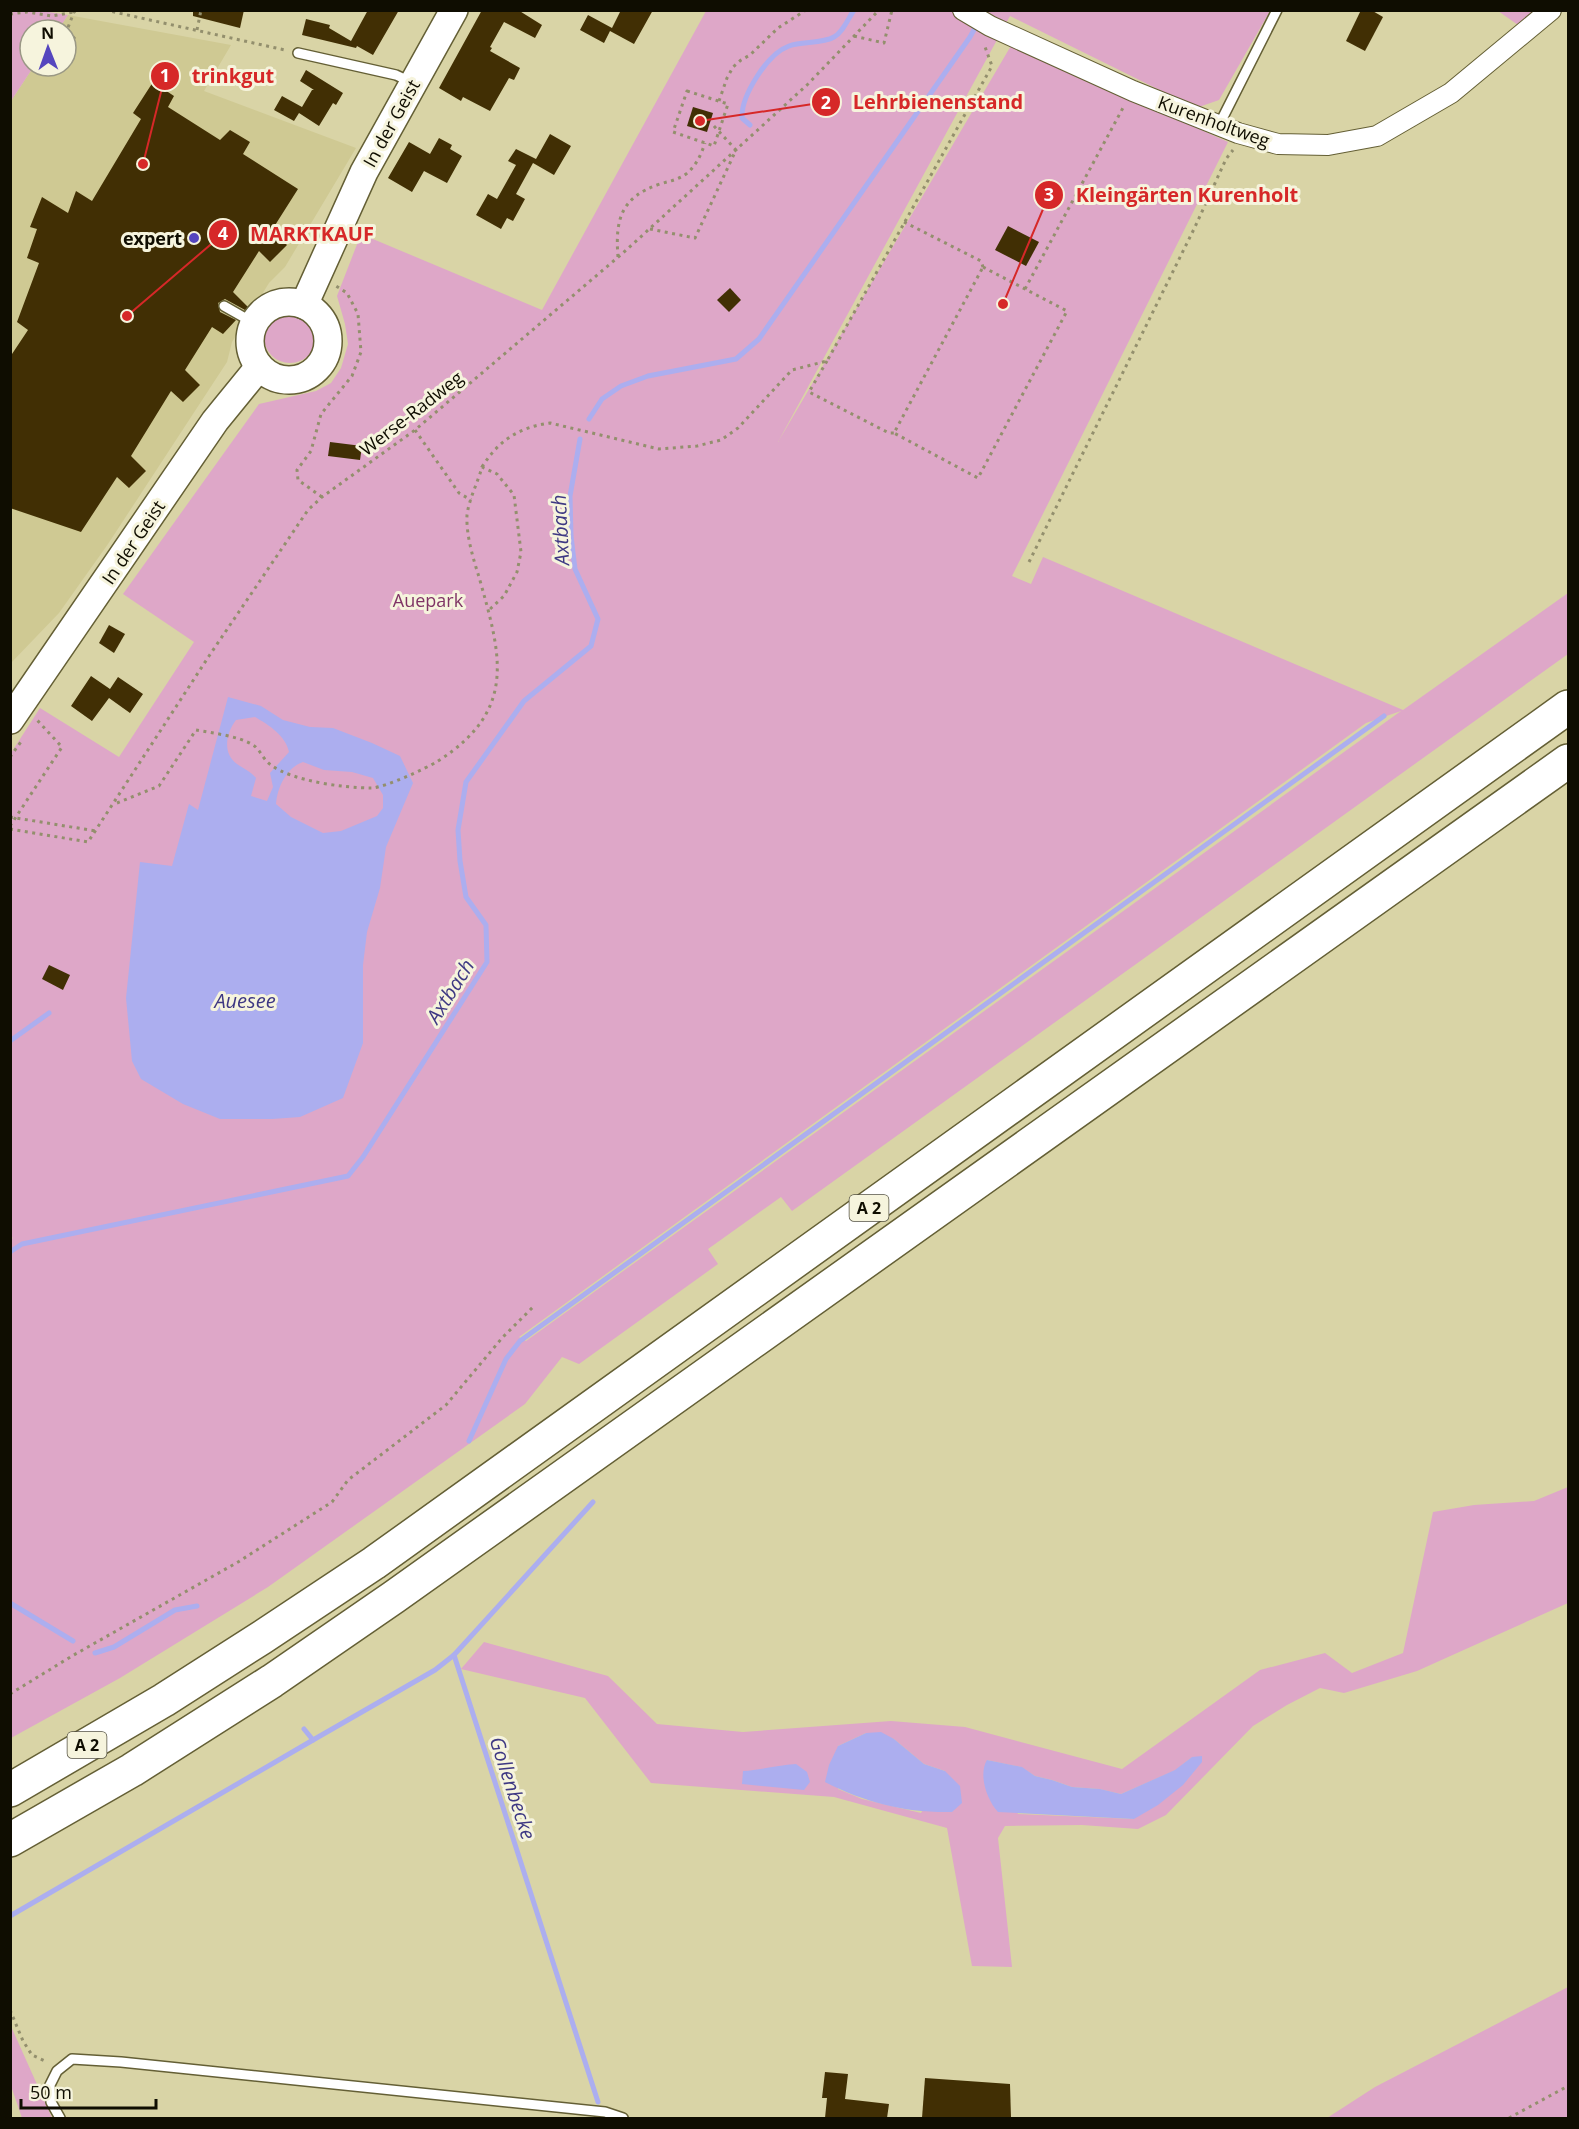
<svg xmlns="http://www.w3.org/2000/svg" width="1579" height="2129" font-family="'Open Sans',sans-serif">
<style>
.built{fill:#cfc993}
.green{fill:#dea7c8;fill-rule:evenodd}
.water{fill:#acaeef;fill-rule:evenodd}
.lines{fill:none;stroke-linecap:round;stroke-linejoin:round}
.stream{stroke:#acaeef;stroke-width:5}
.building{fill:#412f04}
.lane-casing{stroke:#645f35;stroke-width:12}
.street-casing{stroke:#645f35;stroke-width:22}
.secondary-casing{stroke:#645f35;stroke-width:30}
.highway-casing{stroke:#645f35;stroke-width:36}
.path{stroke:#938f6d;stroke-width:3;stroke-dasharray:3 4.5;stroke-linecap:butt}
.lane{stroke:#fff;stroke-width:9}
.street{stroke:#fff;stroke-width:20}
.secondary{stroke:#fff;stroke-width:27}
.highway{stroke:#fff;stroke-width:33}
.poi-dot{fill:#5546be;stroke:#f6f4dd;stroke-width:2}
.labels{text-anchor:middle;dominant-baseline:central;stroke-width:6;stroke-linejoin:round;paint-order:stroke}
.shield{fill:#f6f4dd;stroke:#545243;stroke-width:1.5}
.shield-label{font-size:16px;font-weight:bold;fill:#0f0d01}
.street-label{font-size:18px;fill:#0f0d01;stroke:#f6f4dd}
.poi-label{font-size:18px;font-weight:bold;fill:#0f0d01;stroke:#f6f4dd;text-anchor:end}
.park-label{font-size:18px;fill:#7f3365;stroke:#f6f4dd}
.water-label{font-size:20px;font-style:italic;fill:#3e3883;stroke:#f6f4dd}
.leader{fill:none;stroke:#d62828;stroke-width:2}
.callout-dot{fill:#d62828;stroke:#f6f4dd;stroke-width:2}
.mark-label{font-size:18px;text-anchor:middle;font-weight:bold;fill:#fff}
.callout-label{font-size:20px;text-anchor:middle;font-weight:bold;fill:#d62828;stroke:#f6f4dd;stroke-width:6;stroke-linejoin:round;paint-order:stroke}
</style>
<rect width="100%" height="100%" fill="#d9d4a6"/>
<path class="built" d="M68,15l163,30 -27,46 152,57 -71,119 -16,16 -37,59 -5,20 -119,182 -49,69 -48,50v-562l23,-35h32v-36h-8z"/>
<g class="green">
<path d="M11,10l31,1 26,4 -10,15h-28v36h4l-23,35z"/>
<path d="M706,11h564l-51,89 -23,8 -186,-92 -232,426 234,-398 216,98 -216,434 19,8 12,-27 360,153 165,-117v61l-776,557 -11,-14 -73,52 10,15 -139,100 -17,-7 -37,47 -257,183 -148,91 -109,60 -1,-498 3,-2 -3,-2 1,-483 29,-45 79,49 75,-115 -71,-48 136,-190 57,-13 15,-8 10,-15 7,-24 -3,-20 -8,-28 24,-62 181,76zM1401,711l-875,630 -7,-4 847,-614z"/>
<path d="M1498,11h44l-21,16z"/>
<circle cx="290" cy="337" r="26"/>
<path d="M1568,1487v116l-151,68 -73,22 -24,-5 -33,17 -34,21 -87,89 -28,14 -56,-4 -77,1 -7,12 14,129 -40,-1 -25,-138 -113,-31 -183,-14 -66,-85 -124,-29 23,-27 124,34 49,48 86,8 148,-11 74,6 157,42 138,-99 65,-17 27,20 51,-20 30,-141 41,-7 60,-4zM866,1733l28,6 30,25 21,7 -24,42 -59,-14 -24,-10v-43zM1192,1757l-58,62 -116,-5 -31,-54 34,7 14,9 17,4 20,7 27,2 22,5 55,-24z"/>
<path d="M1568,1987v131h-241l48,-31z"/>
<path d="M10,2024l42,94h-30l-11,-32z"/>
</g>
<g class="water">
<path d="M228,697l33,9 22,14 27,7 23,1 39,15 28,13 13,27 -27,64 -6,41 -13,44 -4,33v78l-20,55 -43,19 -28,2h-52l-37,-15 -42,-25 -9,-18 -6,-63 14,-136 32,4 17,-62 9,6zM255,717c14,8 31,19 34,35l-19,21 3,14 -6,14 -16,-5 5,-18c-6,-7 -12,-9 -19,-14 -15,-11 -11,-31 -1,-44zM303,762l21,8 28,2 21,6 10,17v13l-6,8 -36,15 -18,2 -32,-16 -15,-13c1,-16 10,-36 27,-42z"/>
<path d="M881,1732l13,7 30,25 21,7 15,15 2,17 -10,9c-46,1 -86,-9 -127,-30l4,-17 9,-19 28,-13z"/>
<path d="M1202,1756v6l-19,23 -25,20 -24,14 -136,-7c-11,-12 -20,-37 -11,-52l35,7 13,9 17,4 20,7 28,2 21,5 54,-24 17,-13z"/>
<path d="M796,1764l11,8 3,10 -6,8 -62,-6 1,-13c18,-1 35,-6 53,-7z"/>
</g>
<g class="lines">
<g class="stream">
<path d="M750,125l-8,-7c-1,-22 25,-64 47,-72 13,-5 33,-2 45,-9 9,-5 14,-18 20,-27"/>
<path d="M589,419l13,-20 19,-13 27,-10 88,-17 23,-20 211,-302 15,-27"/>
<path d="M10,1041l39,-28"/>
<path d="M10,1252l12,-8 326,-68 15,-19 124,-195 -1,-37 -20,-28 -6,-36 -2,-31 8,-48 58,-81 67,-55 7,-27 -23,-50 -4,-33 -1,-40 10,-57"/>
<path d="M469,1441l37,-82 14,-18 864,-625"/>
<path d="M10,1603l63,38"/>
<path d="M95,1653l19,-6 61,-37 22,-4"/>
<path d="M454,1655l144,447"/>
<path d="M304,1729l9,11 122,-70 19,-15 139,-153"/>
<path d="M10,1916l303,-176"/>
</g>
</g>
<g class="building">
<path d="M193,10h51l-4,18 -47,-12z"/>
<path d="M368,10h31l-26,45 -16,-9 -1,2 -54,-13 4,-16 24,6 -1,3 22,13z"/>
<path d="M482,10h36l24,15 -7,13 -31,-16 -14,25 2,1 -2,3 30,17 -6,12 -5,-2 -19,33 -27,-14 -2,4 -22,-13z"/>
<path d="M621,10h32l-19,34 -24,-13 -6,12 -24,-13 8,-15 24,13z"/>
<path d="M1361,10h10l12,7 -18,34 -19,-10z"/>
<path d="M306,70l37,23 -7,12 -3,-2 -14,23 -20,-13 -5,8 -20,-11 8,-14 20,11 10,-17h2l-14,-9z"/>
<path d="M153,82l21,14 -6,11 52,33 10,-10 20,12 -7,12 55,35 -26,41 15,15 -17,17 -11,-11 -26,41 15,15 -3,3 -20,-11 -7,4 2,9 16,8 -13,14 -11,-7 -27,43 15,15 -17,17 -12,-11 -40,65 15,15 -17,17 -12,-11 -36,55 -71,-24v-151l18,-27 -11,-8 22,-59 -12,-5 10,-29 -7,-2 12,-30 26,16 8,-22 16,10 49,-82 -8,-6z"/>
<path d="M693,107l20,6 -6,19 -20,-6z"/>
<path d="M550,134l21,12 -17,29 -21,-12 -17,31 9,5 -12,22 -6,-3 -6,11 -25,-14 12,-21 9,5 19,-34 -8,-4 8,-12 20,10z"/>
<path d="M439,138l13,7 -2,4 12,7 -15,27 -23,-12 -12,21 -24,-14 21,-36 21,12z"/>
<path d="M1008,226l31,16 -13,24 -31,-16z"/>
<path d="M730,288l11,12 -12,12 -12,-12z"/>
<path d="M330,442l32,4 -2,14 -32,-4z"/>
<path d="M109,625l16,9 -11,19 -15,-10z"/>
<path d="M91,676l19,13 8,-12 25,17 -13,19 -21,-15 -17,23 -21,-15z"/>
<path d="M49,965l21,10 -7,15 -21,-11z"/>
<path d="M825,2072l23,2 -3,25 44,5 -2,14h-62l2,-20h-5z"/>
<path d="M925,2078l85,6 1,34h-89z"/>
</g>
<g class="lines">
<defs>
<g id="lane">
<path d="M298,53l98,22 15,7"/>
<path d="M1219,125l58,-115"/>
<path d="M224,306l30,17"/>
<path d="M60,2118l-9,-16 -1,-17 7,-14 15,-12 49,3 484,50 18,6"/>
</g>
<path id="street" d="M963,10l27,16 143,65 105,42 40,11 50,1 49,-9 74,-43 100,-83"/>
<g id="secondary">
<circle cx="289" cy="341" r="39"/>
<path d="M304,305l60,-133 90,-162"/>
<path d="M10,720l205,-299 44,-54"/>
</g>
<g id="highway">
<path d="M10,1790l154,-90 97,-62 113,-75 1194,-856"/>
<path d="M10,1840l122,-70 140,-89 122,-84 1174,-836"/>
</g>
</defs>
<use href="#lane" class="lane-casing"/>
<use href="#street" class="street-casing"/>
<use href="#secondary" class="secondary-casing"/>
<use href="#highway" class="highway-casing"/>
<g class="path">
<path d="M105,10l180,40"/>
<path d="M10,14l17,-2 25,4 22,-4"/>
<path d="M197,30l4,-20"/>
<path d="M854,36l30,7 8,-33"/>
<path d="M75,39l-8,-9 7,-18 4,-2"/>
<path d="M687,91l41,13 -14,42 -41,-14z"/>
<path d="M719,101l8,-23 6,-11 8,-7 9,-5 28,-27 28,-18"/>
<path d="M904,222l77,39 2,6"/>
<path d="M650,229l45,9 41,-88 -24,-26"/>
<path d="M618,257c-3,-38 3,-60 42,-73 9,-3 18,-4 26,-10 10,-8 15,-19 19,-31"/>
<path d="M983,267l84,44 -89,167 -84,-45z"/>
<path d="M1025,289l99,-183"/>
<path d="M827,361l-18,31 80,41h5"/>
<path d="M415,430l44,63 12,7"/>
<path d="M482,467c16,-26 37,-40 68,-44l109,26 38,-3 24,-6 17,-12 54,-58 35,-9 165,-295 -8,-22"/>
<path d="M322,497l-24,-17 -1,-10 14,-19 10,-37 31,-38 9,-24 -3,-38 -11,-21 -11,-7"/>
<path d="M1029,562l166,-335 31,-68 7,-9"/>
<path d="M10,757l13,-18"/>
<path d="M117,803l42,-17 37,-56c16,3 43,6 57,15 7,4 10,15 18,20 21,16 73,23 100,23 13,0 56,-20 67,-27 80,-51 63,-106 41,-184 -6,-19 -13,-42 -12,-62 2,-16 11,-33 15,-48l15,7 17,21 7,57 -4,20 -13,24 -16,15"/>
<path d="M10,817l86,14"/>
<path d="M10,826l52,-79 -25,-27"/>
<path d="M10,829l78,13 121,-186 99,-146 14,-13 93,-67 208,-177 185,-169 71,-74"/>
<path d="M10,1694l62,-38 166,-94 94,-60 16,-22 98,-75 56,-67 31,-31"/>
<path d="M10,2010l13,31 9,14 15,7"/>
<path d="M1509,2118l59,-32"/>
</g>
<use href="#lane" class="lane"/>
<use href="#street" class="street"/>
<use href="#secondary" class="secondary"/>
<use href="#highway" class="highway"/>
</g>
<circle class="poi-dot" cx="194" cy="238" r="6"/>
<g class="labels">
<g class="shield">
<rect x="849.5" y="1195" width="39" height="26" rx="4.5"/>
<rect x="67.5" y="1732" width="39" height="26" rx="4.5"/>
</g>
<g class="shield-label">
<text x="869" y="1208">A 2</text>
<text x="87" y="1745">A 2</text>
</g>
<g class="street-label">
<text transform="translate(1214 121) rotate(20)">Kurenholtweg</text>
<text transform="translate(391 123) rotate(-61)">In der Geist</text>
<text transform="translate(411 413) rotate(-38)">Werse-Radweg</text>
<text transform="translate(133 542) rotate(-56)">In der Geist</text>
</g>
<g class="poi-label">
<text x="182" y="238">expert</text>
</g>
<g class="park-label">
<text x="428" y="600">Auepark</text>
</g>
<g class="water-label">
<text transform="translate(560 530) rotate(-93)">Axtbach</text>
<text transform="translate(450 991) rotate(-58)">Axtbach</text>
<text x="245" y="1000">Auesee</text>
<text transform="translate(513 1788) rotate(72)">Gollenbecke</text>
</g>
</g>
<path class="leader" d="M143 164L165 76M700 121L826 102M1003 304L1049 195M127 316L223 234"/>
<g class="callout-dot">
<circle cx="143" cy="164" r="6"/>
<circle cx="700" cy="121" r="6"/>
<circle cx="1003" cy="304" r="6"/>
<circle cx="127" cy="316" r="6"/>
<circle cx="165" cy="76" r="15"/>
<circle cx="826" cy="102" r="15"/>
<circle cx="1049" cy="195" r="15"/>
<circle cx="223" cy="234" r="15"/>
</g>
<g class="mark-label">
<text x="165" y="82">1</text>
<text x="826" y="109">2</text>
<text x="1049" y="201">3</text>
<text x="223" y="240">4</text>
</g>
<g class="callout-label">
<text x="233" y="83">trinkgut</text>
<text x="938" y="109">Lehrbienenstand</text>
<text x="1187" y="202">Kleingärten Kurenholt</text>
<text x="312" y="241">MARKTKAUF</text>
</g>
<rect width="1579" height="2129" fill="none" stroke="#0f0d01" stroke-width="24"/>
<g transform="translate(48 48) rotate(359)"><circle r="28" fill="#f6f4dd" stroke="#9a9885" stroke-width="1.5"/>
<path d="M0-4.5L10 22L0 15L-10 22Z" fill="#5546be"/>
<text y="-9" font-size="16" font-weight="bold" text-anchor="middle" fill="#0f0d01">N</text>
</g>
<path d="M21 2099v9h135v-9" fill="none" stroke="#0f0d01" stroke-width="3"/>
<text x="30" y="2099" font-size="18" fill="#0f0d01" stroke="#f6f4dd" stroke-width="4.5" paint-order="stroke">50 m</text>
</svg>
